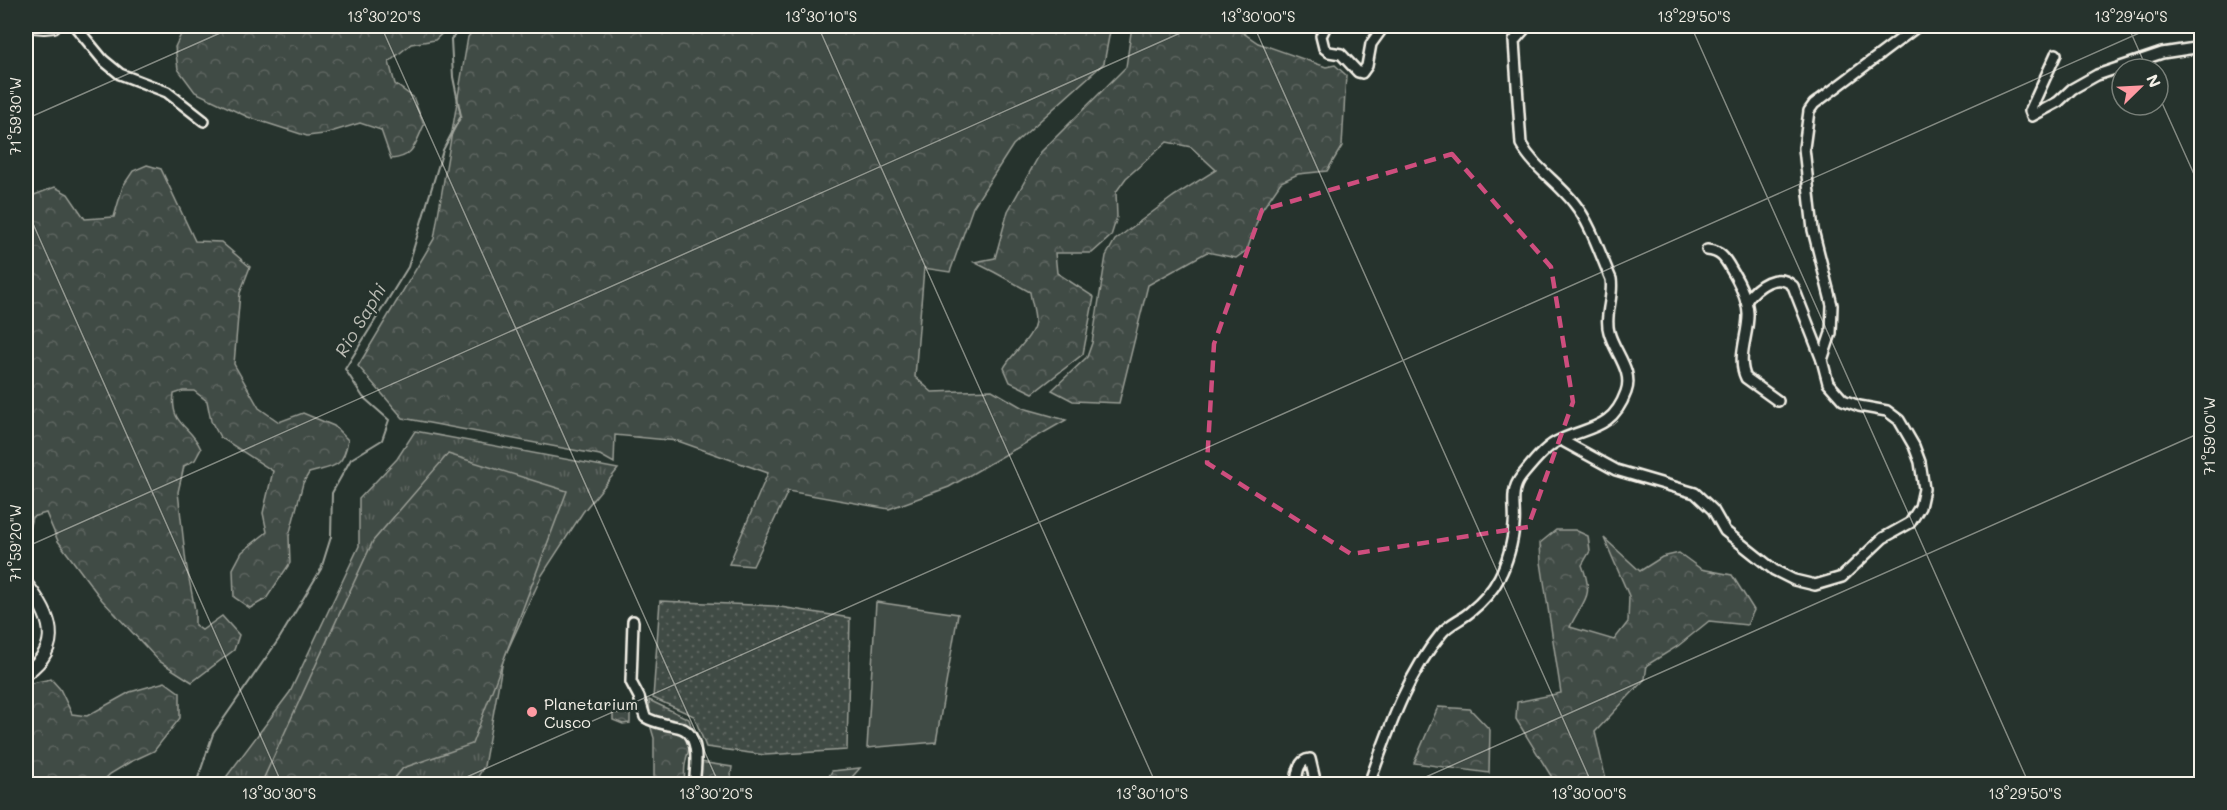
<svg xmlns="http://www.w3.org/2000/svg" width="2227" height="810" font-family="Mali,sans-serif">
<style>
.grass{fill:url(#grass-tufts);stroke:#9a9e96;stroke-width:1.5}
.forest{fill:url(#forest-crowns);stroke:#9a9e96;stroke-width:1.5}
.garden{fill:url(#garden-dots);stroke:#9a9e96;stroke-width:1.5}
.pitch{fill:#414b45;stroke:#9a9e96;stroke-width:1.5}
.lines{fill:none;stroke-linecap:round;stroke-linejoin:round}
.stream{stroke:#9fa39b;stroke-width:2}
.minor-casing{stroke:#f4f1e8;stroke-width:14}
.major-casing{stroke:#f4f1e8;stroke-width:16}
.minor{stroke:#26332d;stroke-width:9}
.major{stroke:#26332d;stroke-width:12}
.marked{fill:none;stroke:#ce4e7e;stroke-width:4.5;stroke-dasharray:12 8;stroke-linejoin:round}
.ticks{fill:none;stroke:#f4f1e8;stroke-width:1.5;stroke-opacity:0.45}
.poi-dot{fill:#ff9aa2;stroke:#26332d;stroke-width:2}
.labels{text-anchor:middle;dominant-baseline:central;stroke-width:5;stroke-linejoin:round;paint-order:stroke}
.poi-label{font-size:16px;fill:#f4f1e8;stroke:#26332d;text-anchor:start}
.water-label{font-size:18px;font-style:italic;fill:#bcbdb5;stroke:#26332d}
.neatline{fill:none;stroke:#f4f1e8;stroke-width:2}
.ticks-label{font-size:15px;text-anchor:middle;fill:#f4f1e8}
</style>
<defs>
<pattern id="grass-tufts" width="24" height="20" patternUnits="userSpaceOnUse" patternTransform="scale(1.5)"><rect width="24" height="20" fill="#414b45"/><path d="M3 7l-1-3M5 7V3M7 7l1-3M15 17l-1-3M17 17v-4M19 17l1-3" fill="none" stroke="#5d6560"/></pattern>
<pattern id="forest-crowns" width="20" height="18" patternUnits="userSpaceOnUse" patternTransform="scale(1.5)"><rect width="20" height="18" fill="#414b45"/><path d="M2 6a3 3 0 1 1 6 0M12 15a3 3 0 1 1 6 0" fill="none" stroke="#5d6560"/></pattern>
<pattern id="garden-dots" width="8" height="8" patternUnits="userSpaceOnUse" patternTransform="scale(1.5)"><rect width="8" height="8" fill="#414b45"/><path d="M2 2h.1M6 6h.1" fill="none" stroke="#5d6560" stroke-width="1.8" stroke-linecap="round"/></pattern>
</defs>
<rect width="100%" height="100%" fill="#26332d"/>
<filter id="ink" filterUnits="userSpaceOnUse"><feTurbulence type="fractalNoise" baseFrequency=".0167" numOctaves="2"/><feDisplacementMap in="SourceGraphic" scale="12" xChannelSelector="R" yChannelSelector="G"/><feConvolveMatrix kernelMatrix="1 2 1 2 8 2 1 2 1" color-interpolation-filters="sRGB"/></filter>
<g filter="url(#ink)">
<path class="grass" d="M415,431l203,38 -35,43 -41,63 -39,85 -19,106 -9,16 -39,2h-215l69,-92 69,-146v-47l38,-40z"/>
<g class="forest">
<path d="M185,26h265l-15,14 -24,4 -22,18 6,22 18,13 11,28c-9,19 -10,32 -33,34l-10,-29 -21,-7 -36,11 -17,2 -59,-19 -53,-25 -17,-23 -3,-22z"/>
<path d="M477,26h634l-7,37 -91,82 -40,62 -23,65 -26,-4 -9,109 17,15 60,-2 31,18 43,12 -117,67 -60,22 -101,-18 -35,75 -24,-2 39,-91 -90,-32 -63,-6 -1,28 -14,-8 -197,-37 -45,-52 76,-127 34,-202z"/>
<path d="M1132,26h101l25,17 68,24 9,-2 11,10 -4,71 -15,25 -29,3 -17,8 -20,29 -14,39 -11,8 -29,-6 -59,33 -29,118 -46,-2 -21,-11 35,-33 5,-14 14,-87 9,-16 59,-44 42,-26 -25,-23 -24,-5 -41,36 -10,14 1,25 -6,19 -19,17h-37l2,20 37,24 -11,57 -50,39 -23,-11 -6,-14c7,-14 31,-32 31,-48 0,-9 -4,-19 -5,-28l-36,-20 -20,-10 21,-4 13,-47 33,-59 85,-85z"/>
<path d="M147,165l14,4 34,72 26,1 29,25 -10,26 -6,71 25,44 20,14 24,-9 31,13 14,14c-5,29 -14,26 -39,33l-6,10 -14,53 1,27 -24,36 -16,9 -16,-11 -1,-28 9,-17 25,-20 -4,-19 10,-42 -53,-34 -9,-16 -4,-20 -13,-10h-11l-9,3c-4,32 16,30 27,55l-6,11 -11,6 -6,26 8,71 9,47v15l7,5 20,-14 17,19 -5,15 -42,32 -33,-21 -57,-61 -44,-59 -12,-28 -14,4 -6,24v-333l8,-13 21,-8 13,7 17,25 29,-2 9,-31 10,-15z"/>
<path d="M448,454l119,37 -95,253 -69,24 -13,16h-129l112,-243z"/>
<path d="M1556,530h19l13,6 2,15 -8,14c13,34 1,34 -12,62l44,13 14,-18 1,-26 -25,-58 36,33 22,-14 17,-4 22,16 31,6 22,35 -7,15 -38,-4 -31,25 -31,19 -2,14 -50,53 10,44 -4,8h-45l-40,-65 1,-17 44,-9 -20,-131 -1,-19z"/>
<path d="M51,679l9,10 12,25 15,2 43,-24 35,-10 15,11v25l-26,33 -24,11 -20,12 -10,10h-73l2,-10 -3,-27v-63z"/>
<path d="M649,700l40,19c8,23 -1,25 -4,46 -1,6 0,13 -1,19h-30v-46l-3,-10z"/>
<path d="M1438,707l32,2 20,21 -1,43 -75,-10z"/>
<path d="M613,713l17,1v9l-7,1 -10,-4z"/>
<path d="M700,762l32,5 -2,17h-31z"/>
<path d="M860,768l-14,16h-21l7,-13z"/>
</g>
<path class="garden" d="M660,601l114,5 76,12 -3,132 -82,5 -59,-8 -12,-31 -41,-18z"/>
<path class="pitch" d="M876,602l82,12 -22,128 -69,6z"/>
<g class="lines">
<path class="stream" d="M196,784l17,-50 66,-95 42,-70 10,-32 1,-44 19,-34 31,-19 7,-20 -26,-23 -18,-28 63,-102 35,-117 18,-34 -8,-39 -2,-38 12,-13"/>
<defs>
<g id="minor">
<path d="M75,26l28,34 17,14 47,18 37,29"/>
<path d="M1326,26l-5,10 3,12 5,4 12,2 17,18 4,1 5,-7 4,-22 13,-18"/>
<path d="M2056,54l-26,57 2,5 26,-14 14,-13 25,-14 65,-22 40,-6"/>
<path d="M1707,250c13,1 18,8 24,19 8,13 16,28 17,44 1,21 -12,45 -2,65l32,23"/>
<path d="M1746,301c11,-15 31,-30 47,-15l29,74"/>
<path d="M1561,440l55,30 79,23 18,17 12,21 49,39 20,10 21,5 27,-8 41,-39 27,-15 10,-16 4,-18 -4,-27 -6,-16 -15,-26 -12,-9 -28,-5 -16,-6 -15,-17 -6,-23 9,-27 1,-28 -19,-75 -9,-82 5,-37 5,-7 104,-78"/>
<path d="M633,621l-2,61 8,15 6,20c11,7 23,7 36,11 20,7 15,40 13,56"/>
<path d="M1296,784c1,-10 2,-24 14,-25l6,25"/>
<path d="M1369,784c19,-52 36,-106 72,-150 7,-10 20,-14 29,-22 11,-9 23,-22 29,-34 8,-15 14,-36 15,-53 2,-17 -5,-33 7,-48 9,-11 22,-28 35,-35 31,-16 56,-11 70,-50 8,-21 -12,-40 -17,-60 -5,-17 5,-35 2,-53 -11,-25 -20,-55 -37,-76 -16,-21 -40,-35 -53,-59l-7,-103 13,-15"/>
</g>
<g id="major">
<path d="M33,26l11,1 10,-1"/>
<path d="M26,584c25,31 38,62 0,89"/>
</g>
</defs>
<use href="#minor" class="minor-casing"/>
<use href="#major" class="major-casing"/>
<use href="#minor" class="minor"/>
<use href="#major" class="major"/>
</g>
</g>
<path class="marked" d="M1452,154l99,113 22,135 -45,125 -177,27 -144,-91 7,-119 48,-134z"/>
<path class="ticks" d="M381,26l338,758M818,26l338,758M1254,26l338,758M1691,26l338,758M2128,26l19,43M2158,94l44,98M26,119l210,-93M26,208l256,576M26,547l1170,-521M451,784l1704,-758M1410,784l792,-352"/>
<circle class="poi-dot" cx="532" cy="712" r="6"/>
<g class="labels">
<g class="poi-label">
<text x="544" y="703">Planetarium<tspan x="544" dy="18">Cusco</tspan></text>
</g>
<g class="water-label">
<text transform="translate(360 320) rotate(-59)">Rio Saphi</text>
</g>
</g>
<rect width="2227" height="810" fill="none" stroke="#26332d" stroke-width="66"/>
<g transform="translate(2140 87) rotate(66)"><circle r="28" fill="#26332d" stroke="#787f78" stroke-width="1.5"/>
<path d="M0-4.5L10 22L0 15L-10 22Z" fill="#ff9aa2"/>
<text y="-9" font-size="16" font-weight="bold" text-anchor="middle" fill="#f4f1e8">N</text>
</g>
<rect x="33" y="33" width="2161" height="744" class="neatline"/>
<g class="ticks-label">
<text x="384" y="22">13°30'20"S</text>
<text x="821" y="22">13°30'10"S</text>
<text x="1258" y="22">13°30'00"S</text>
<text x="1694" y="22">13°29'50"S</text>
<text x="2131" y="22">13°29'40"S</text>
<text transform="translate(16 116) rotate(-90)" y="5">71°59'30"W</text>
<text transform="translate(2210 436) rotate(-90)" y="5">71°59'00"W</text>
<text transform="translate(16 543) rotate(-90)" y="5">71°59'20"W</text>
<text x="279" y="799">13°30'30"S</text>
<text x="716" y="799">13°30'20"S</text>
<text x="1152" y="799">13°30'10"S</text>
<text x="1589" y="799">13°30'00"S</text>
<text x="2025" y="799">13°29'50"S</text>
</g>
</svg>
